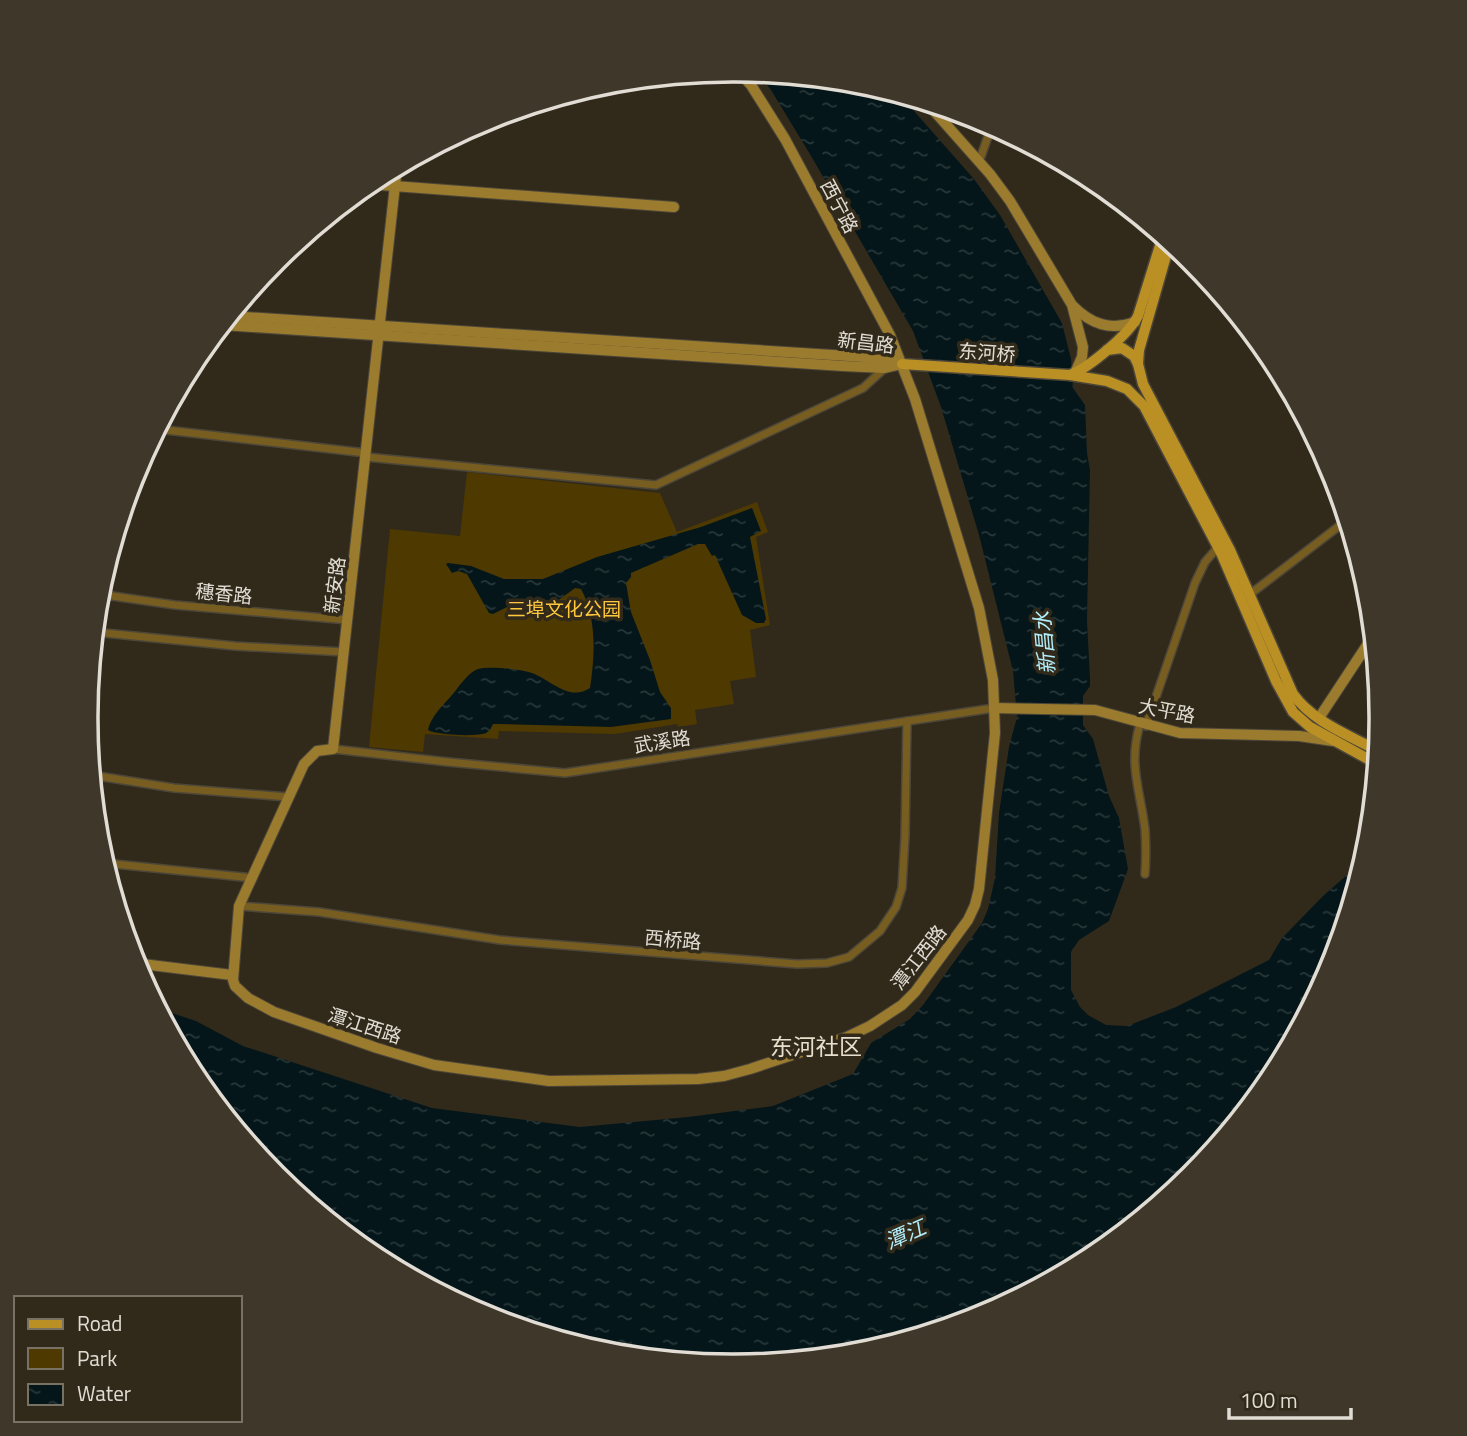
<svg xmlns="http://www.w3.org/2000/svg" width="1467" height="1436" font-family="'Titillium Web','Noto Sans SC',sans-serif">
<style>
.park{fill:#4e3900}
.water{fill:url(#water-ripples)}
.lines{fill:none;stroke-linecap:round;stroke-linejoin:round}
.street-casing{stroke:#4d4739;stroke-width:10}
.secondary-casing{stroke:#4d4739;stroke-width:12}
.primary-casing{stroke:#4d4739;stroke-width:13}
.street{stroke:#775d20;stroke-width:7}
.secondary{stroke:#9b7b2d;stroke-width:10}
.primary{stroke:#ba9024;stroke-width:10}
.labels{text-anchor:middle;dominant-baseline:central;stroke-width:7;stroke-linejoin:round;paint-order:stroke}
.street-label{font-size:19px;fill:#e2ddd4;stroke:#312a1b}
.park-label{font-size:19px;fill:#ffc73e;stroke:#312a1b}
.water-label{font-size:21px;font-style:italic;fill:#b1edfa;stroke:#312a1b}
.quarter-label{font-size:23px;fill:#e7decb;stroke:#312a1b}
.rim{fill:none;stroke:#e2ddd4;stroke-width:3.5}
</style>
<defs>
<pattern id="water-ripples" width="26" height="14" patternUnits="userSpaceOnUse" patternTransform="scale(1.75)"><rect width="26" height="14" fill="#041619"/><path d="M2 4q2-2 4 0t4 0M15 11q2-2 4 0t4 0" fill="none" stroke="#28373a"/></pattern>
</defs>
<rect width="100%" height="100%" fill="#312a1b"/>
<path class="park" d="M467,472l193,21 17,39 80,-30 11,30 -12,5 14,88 -20,5 6,47 -26,4 4,23 -39,6 2,14 -19,3 -1,-3 -62,10 -116,-3 -1,8 -73,-5 -2,18 -54,-5 21,-218 70,7z"/>
<g class="water">
<path d="M757,72l103,11 39,11 75,85 26,36 62,108 9,36 2,29 12,17 2,48 3,17 -3,151 3,57v8l-7,10v29l10,14 16,57 10,22 9,51 -19,52 -30,19 -8,12v38l9,17 8,8 18,10 21,1 49,-19 93,-47 13,-22 41,-42 41,-36 -32,106 -60,112 -81,98 -98,81 -112,60 -121,37 -127,12 -126,-13 -122,-36 -112,-60 -98,-81 -81,-98 -37,-70 39,13 47,25 189,62 148,19 108,-10 85,-11 80,-32 18,-31 39,-24 13,-14 59,-82 6,-14 7,-31 4,-65 10,-66 8,-30 -4,-46 -34,-136 -38,-128 -28,-76 -102,-175 -40,-66z"/>
<path d="M752,508l9,23 -11,6 16,82 -2,4h-8l-14,-8 -27,-60 -3,1 -7,-12h-7l-67,29v4l-5,6 5,29 19,48 10,32 11,16v11l-60,8 -113,-3h-5c-2,4 -3,7 -7,9 -9,4 -49,2 -58,-3 2,-12 15,-25 24,-35 7,-8 16,-23 26,-26 10,-3 44,0 54,4 19,7 37,29 58,15 5,-32 7,-70 -9,-99l-6,-1c-19,14 -33,26 -57,24l-5,-8 -20,10 -4,-1 -22,-39 -9,-3 -6,2 -6,-9 2,-1 23,3 33,13h39l54,-22 104,-30z"/>
</g>
<g class="lines">
<defs>
<g id="street">
<path d="M979,162l13,-37"/>
<path d="M157,429l209,24"/>
<path d="M366,457l290,28 207,-97 22,-20"/>
<path d="M98,594l77,11 173,15"/>
<path d="M1249,595l98,-75"/>
<path d="M94,632l141,14 109,6"/>
<path d="M1140,724c-12,41 0,65 5,105 1,15 1,30 0,45"/>
<path d="M1146,726l49,-143 10,-21 13,-15"/>
<path d="M333,749l115,13 117,11 429,-65"/>
<path d="M91,775l83,13 114,9"/>
<path d="M104,863l149,15"/>
<path d="M239,906l80,6 181,28 297,24 30,-1 22,-6 31,-26 16,-24 6,-19 3,-51 2,-116"/>
</g>
<g id="secondary">
<path d="M927,103l63,71 20,27 62,104 11,42 -1,10 -7,16"/>
<path d="M397,167l-64,582 -16,2 -13,13 -65,142 -6,74 2,6 13,12 26,14 103,36 57,17 115,16 149,-2 26,-3 26,-7 97,-32 23,-11 32,-21 13,-13 53,-72 7,-15 4,-16 16,-156 -2,-53 -14,-72 -64,-209 -25,-64 -105,-196 -34,-54 -14,-15"/>
<path d="M367,184l307,23"/>
<path d="M1073,306c18,18 37,25 62,16"/>
<path d="M229,316l635,41 34,6"/>
<path d="M222,325l621,41 42,2 17,-4"/>
<path d="M994,708l101,2 85,23 119,3 34,5"/>
<path d="M1319,718l54,-82"/>
<path d="M134,963l98,12"/>
</g>
<g id="primary">
<path d="M1170,242l-31,108 -1,14 5,20 87,166 63,144c20,28 56,41 85,57"/>
<path d="M1107,350l15,-2 12,8 4,8"/>
<path d="M902,364l168,11 37,6 20,8 17,17 78,149 54,126 17,31 17,15 67,37"/>
<path d="M1070,375c20,-8 58,-40 68,-59l25,-80"/>
</g>
</defs>
<use href="#street" class="street-casing"/>
<use href="#secondary" class="secondary-casing"/>
<use href="#primary" class="primary-casing"/>
<use href="#street" class="street"/>
<use href="#secondary" class="secondary"/>
<use href="#primary" class="primary"/>
</g>
<g class="labels">
<g class="street-label">
<text transform="translate(840 206) rotate(62)">西宁路</text>
<text transform="translate(866 342) rotate(7)">新昌路</text>
<text transform="translate(987 352) rotate(4)">东河桥</text>
<text transform="translate(334 585) rotate(-83)">新安路</text>
<text transform="translate(224 593) rotate(6)">穗香路</text>
<text transform="translate(1167 710) rotate(11)">大平路</text>
<text transform="translate(662 741) rotate(-9)">武溪路</text>
<text transform="translate(673 939) rotate(5)">西桥路</text>
<text transform="translate(918 957) rotate(-52)">潭江西路</text>
<text transform="translate(365 1025) rotate(18)">潭江西路</text>
</g>
<g class="park-label">
<text x="564" y="608">三埠文化公园</text>
</g>
<g class="water-label">
<text transform="translate(1044 643) rotate(-95)">新昌水</text>
<text transform="translate(905 1234) rotate(-24)">潭江</text>
</g>
<g class="quarter-label">
<text x="816" y="1046">东河社区</text>
</g>
</g>
<path d="M0 0H1467V1436H0ZM733 82H734A635 635 0 0 1 1369 717V719A635 635 0 0 1 734 1354H733A635 635 0 0 1 98 719V717A635 635 0 0 1 733 82Z" fill="#3f382a" fill-rule="evenodd"/>
<path class="rim" d="M733 82H734A635 635 0 0 1 1369 717V719A635 635 0 0 1 734 1354H733A635 635 0 0 1 98 719V717A635 635 0 0 1 733 82Z"/>
<rect x="14" y="1296" width="228" height="126" fill="#312a1b" stroke="#787265" stroke-width="2"/>
<rect x="28" y="1319" width="35" height="10" fill="#ba9024" stroke="#787265" stroke-width="2"/>
<text x="77" y="1331" font-size="21" fill="#e2ddd4">Road</text>
<rect x="28" y="1348" width="35" height="21" fill="#4e3900" stroke="#787265" stroke-width="2"/>
<text x="77" y="1366" font-size="21" fill="#e2ddd4">Park</text>
<rect x="28" y="1384" width="35" height="21" fill="url(#water-ripples)" stroke="#787265" stroke-width="2"/>
<text x="77" y="1401" font-size="21" fill="#e2ddd4">Water</text>
<path d="M1229 1408v10h122v-10" fill="none" stroke="#e2ddd4" stroke-width="3.5"/>
<text x="1240" y="1408" font-size="21" fill="#e2ddd4" stroke="#312a1b" stroke-width="5" paint-order="stroke">100 m</text>
</svg>
